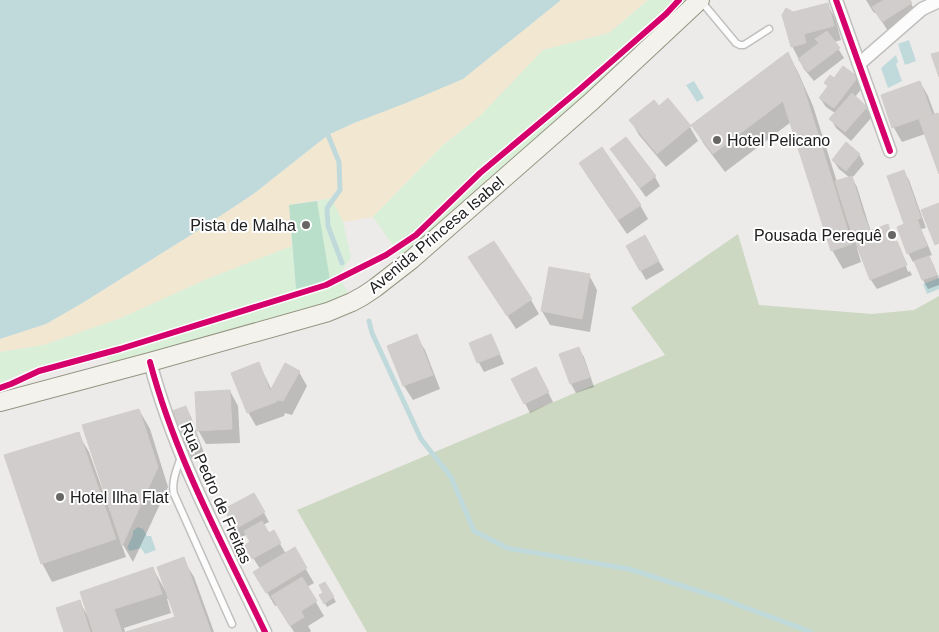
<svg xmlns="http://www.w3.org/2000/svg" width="939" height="632" font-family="Arial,sans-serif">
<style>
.forest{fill:#ccd8c1}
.sand{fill:#f2e7d1}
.park{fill:#daefd8}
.pitch{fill:#b9dfcb}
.water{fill:#c0dadc}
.shadow{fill:#0003}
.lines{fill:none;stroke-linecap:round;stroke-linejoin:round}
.stream{stroke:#c0dadc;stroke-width:5}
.building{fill:#d0cdcc;stroke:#d0cdca}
.service-casing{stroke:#c1c0bf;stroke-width:9}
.minor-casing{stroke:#c1c0bf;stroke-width:15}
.secondary-casing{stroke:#969583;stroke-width:20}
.service{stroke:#fcfcfc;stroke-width:6}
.minor{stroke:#fcfcfc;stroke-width:12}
.secondary{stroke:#f3f2ec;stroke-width:18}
.cycleway-casing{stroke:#fff;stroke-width:9}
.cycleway{stroke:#d6006c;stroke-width:6}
.poi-dot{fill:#686766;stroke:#fff;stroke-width:2}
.labels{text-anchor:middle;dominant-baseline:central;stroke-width:4;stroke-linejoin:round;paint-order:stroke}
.poi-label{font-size:16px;fill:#202020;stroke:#fff;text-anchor:start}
.street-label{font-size:16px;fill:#202020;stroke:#fff}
</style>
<rect width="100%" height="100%" fill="#edebe9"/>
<path class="forest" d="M738,234l21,71 113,9 42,-4 25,-14v336h-572l-70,-122 368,-155 -34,-47z"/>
<path class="sand" d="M561,0h87l-39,33 -66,17 -62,65 -39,31 -69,71 -30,5 -12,-24 -42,7 3,41 -85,33 -86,39 -77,27 -44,7v-13l46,-15 38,-22 110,-69 58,-38 76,-60 26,-12 109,-44z"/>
<g class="park">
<path d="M648,0h47l-292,259 -30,-42 69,-71 39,-31 62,-65 66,-17z"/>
<path d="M331,198l12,24 8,35 -12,19 12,23 -237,65 -15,-13 -61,15 -38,17v-31l44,-7 77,-27 86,-39 85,-33 4,43 34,-9 -13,-79z"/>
</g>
<path class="pitch" d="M317,201l13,79 -34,9 -7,-84z"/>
<g class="water">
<path d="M0,0h561l-98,79 -57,24 -52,20 -26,12 -76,60 -58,38 -110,69 -38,22 -46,15z"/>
<path d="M909,40l7,21 -11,4 -7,-21z"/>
<path d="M896,55l2,7 -2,2 6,17 -14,7 -7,-20z"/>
<path d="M694,81l10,17 -7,4 -11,-17z"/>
<path d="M938,275h1v14l-12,5 -4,-10 16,-6z"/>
<path d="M138,527l5,2 4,7h4l5,14 -11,4 -4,-6 -11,3 -3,-3 6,-13v-4z"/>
</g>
<g class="shadow">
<path d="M866,0h43l10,18 -28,18 -15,-24 -2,1z"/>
<path d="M827,4l8,14 6,22 -7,2 10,16 -30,23 -10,-12 -12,-23 1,-33z"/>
<path d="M788,54l10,18 15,34 24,76 13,-4 -11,-9 -6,-9 26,-6 5,10 -12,14 5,9 14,45 16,-6 8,17 2,-1 4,8h-1l8,22 2,-1 2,4 -35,14 -6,-9 -12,-33 -2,1 4,14 -18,7 -11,-19 -41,-128 -66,50 -21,-28 -11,-18z"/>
<path d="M843,68l14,10 6,9 -8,10 11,11 6,9 -21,24 -15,-13 -5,-9 4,-6 -9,-6 -6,-9 9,-10 -3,-5 8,-4z"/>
<path d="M920,82l8,14 7,19 4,3v52l-14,-36 -23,8 -8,-14 -12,-32z"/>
<path d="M658,107l32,20 8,14 -32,26 -27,-32 -8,-14z"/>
<path d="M626,138l29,39 5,9 -14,11 -29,-39z"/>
<path d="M580,163l60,42 8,14 -21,15 -39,-57z"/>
<path d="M903,171l6,9 17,48 -5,1 11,26 -3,1 5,10 5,13v6l-11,4 -5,-9 -7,-19 -3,1 -5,-9 -2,-28 -18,-48z"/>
<path d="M645,237l19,33 -18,10 -19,-33z"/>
<path d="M478,271l53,29 8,14 -23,15z"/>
<path d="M589,275l8,15 -7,42 -40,-7 -8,-14z"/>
<path d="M416,336l9,14 15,39 -27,11 -9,-14 -15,-40z"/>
<path d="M491,336l5,9 8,19 -20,8 -5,-9 -8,-19z"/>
<path d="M578,348l6,9 10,30 -18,6 -5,-9 -11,-30z"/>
<path d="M258,364l8,14 6,13 27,-19 8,14 -15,29 -7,-2 -1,3 -28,10 -8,-14z"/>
<path d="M541,378l12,24 -23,11 -17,-33z"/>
<path d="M230,391l8,15 2,37 -34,1 -8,-14z"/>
<path d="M186,408l5,9 13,36 -12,6 -5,-9z"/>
<path d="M139,410l11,19 18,58 -35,75 -11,-19h-1l5,14 -74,25 -10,-19 36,-129 11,18 21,59 2,-1z"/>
<path d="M254,494l15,28 -6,3 5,10 5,-3 13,22 8,-5 20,34 -7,4 17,29 -16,10 3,5 -1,1h-16l-17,-27 -2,1 -20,-34 5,-3 -14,-23 6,-4 -5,-8 -6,4 -16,-28z"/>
<path d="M183,559l11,18 20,55h-84l46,-14 -7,-20 -2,1 4,14 -47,15 1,4h-60l14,-31 10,17 64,-49 12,21z"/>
<path d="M325,583l11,19 -9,5 -6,-11 4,-3z"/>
</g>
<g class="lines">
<g class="stream">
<path d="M328,135l11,27 1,28 -13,18 1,18 14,37"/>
<path d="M369,321l3,12 49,106 30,38 23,54 33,17 122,21 91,29 91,34"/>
</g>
</g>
<g class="building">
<path d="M884,0h26l2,3 -30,19 -10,-15z"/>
<path d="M828,3l6,23 -30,8 2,9 -15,4 -9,-32 4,-7 7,4z"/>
<path d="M827,31l13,17 -32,24 -10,-13 21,-16 -4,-4z"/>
<path d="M788,52l15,34 49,158 -21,7 -48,-150 -70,53 -22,-29z"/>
<path d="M939,52v25l-8,-23z"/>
<path d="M843,66l15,11 -24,31 -15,-10 9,-12 -4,-3 6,-8 4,3z"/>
<path d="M920,81l12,33 -40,14 -11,-33z"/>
<path d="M852,93l15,14 -22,25 -16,-13z"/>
<path d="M668,98l23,28 -34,28 -28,-34 25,-20 5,6z"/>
<path d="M938,113l1,3v58l-20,-55z"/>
<path d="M626,137l30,39 -16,12 -30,-39z"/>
<path d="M846,142l14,12 -14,17 -14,-11z"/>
<path d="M602,147l39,58 -23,15 -39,-57z"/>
<path d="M904,170l17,48 -17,6 -17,-48z"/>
<path d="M852,176l11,37 -16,6 -12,-38z"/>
<path d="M939,203v40l-4,2 -14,-35z"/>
<path d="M863,213l7,18 18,-7 6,18 -34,12 -13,-35z"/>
<path d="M917,219l10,27 -20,8 -10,-27z"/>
<path d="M645,235l14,26 -19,10 -14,-25z"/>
<path d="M494,241l38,58 -25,17 -39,-59z"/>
<path d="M897,241l10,24 -37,15 -10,-26z"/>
<path d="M929,256l8,19 -15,5 -8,-19z"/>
<path d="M549,267l41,7 -8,45 -41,-8z"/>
<path d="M417,334l16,41 -30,11 -16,-40z"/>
<path d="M491,334l9,20 -23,9 -8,-20z"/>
<path d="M579,347l11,30 -20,7 -11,-30z"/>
<path d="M259,362l11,29 15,-28 15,8 -17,30 -6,-1 -1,2 -29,11 -16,-40z"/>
<path d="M536,367l13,25 -25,12 -13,-25z"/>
<path d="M230,390l2,39 -35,2 -2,-39z"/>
<path d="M186,406l13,37 -13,8 -14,-40z"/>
<path d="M139,409l19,58 -36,79 -40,-121z"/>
<path d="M79,432l37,107 -75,25 -37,-109z"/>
<path d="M254,493l11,19 -30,17 -11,-20z"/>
<path d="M262,521l7,12 5,-3 7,13 -29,16 -8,-14 6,-3 -6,-11z"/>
<path d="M295,547l12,21 -41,25 -13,-21z"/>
<path d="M184,557l27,75h-85l49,-15 -18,-50z"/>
<path d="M153,567l9,27 -48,15 8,23h-29l-13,-40z"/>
<path d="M302,577l15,24 -16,10 3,6 -14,9 -19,-30z"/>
<path d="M325,582l9,15 -10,7 -5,-9 4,-2 -4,-8z"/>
<path d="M80,600l10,32h-26l-8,-24z"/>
</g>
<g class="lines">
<defs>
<g id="service">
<path d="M701,1l35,42 4,2h4l25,-16"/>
<path d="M181,457c-4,12 -10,25 -7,37l58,130"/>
</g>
<g id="minor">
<path d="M836,0l54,151"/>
<path d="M859,64l63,-55 17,-8"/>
<path d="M150,362c25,95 73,182 115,270"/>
</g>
<path id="secondary" d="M0,402l150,-40 178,-50 24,-10 11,-6 12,-8 36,-28 181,-159 108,-101"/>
</defs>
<use href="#service" class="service-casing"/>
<use href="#minor" class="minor-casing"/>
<use href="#secondary" class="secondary-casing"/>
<use href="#service" class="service"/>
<use href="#minor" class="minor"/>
<use href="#secondary" class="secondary"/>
<defs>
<g id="cycleway">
<path d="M836,0l54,151"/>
<path d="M150,362c25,95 73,182 115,270"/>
<path d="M0,388l11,-4 28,-13 81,-22 206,-64 60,-30 30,-20 64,-62 99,-83 87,-76 13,-14"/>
</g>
</defs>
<use href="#cycleway" class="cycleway-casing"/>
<use href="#cycleway" class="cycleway"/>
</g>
<g class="poi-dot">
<circle cx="717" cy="140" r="5"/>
<circle cx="306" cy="225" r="5"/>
<circle cx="892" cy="235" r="5"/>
<circle cx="60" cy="497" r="5"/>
</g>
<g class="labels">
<g class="poi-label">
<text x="727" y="140">Hotel Pelicano</text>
<text x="296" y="225" text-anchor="end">Pista de Malha</text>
<text x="882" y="235" text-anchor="end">Pousada Perequê</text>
<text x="70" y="497">Hotel Ilha Flat</text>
</g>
<g class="street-label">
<text transform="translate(436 235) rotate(-40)">Avenida Princesa Isabel</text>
<text transform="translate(216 493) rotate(66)">Rua Pedro de Freitas</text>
</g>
</g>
</svg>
